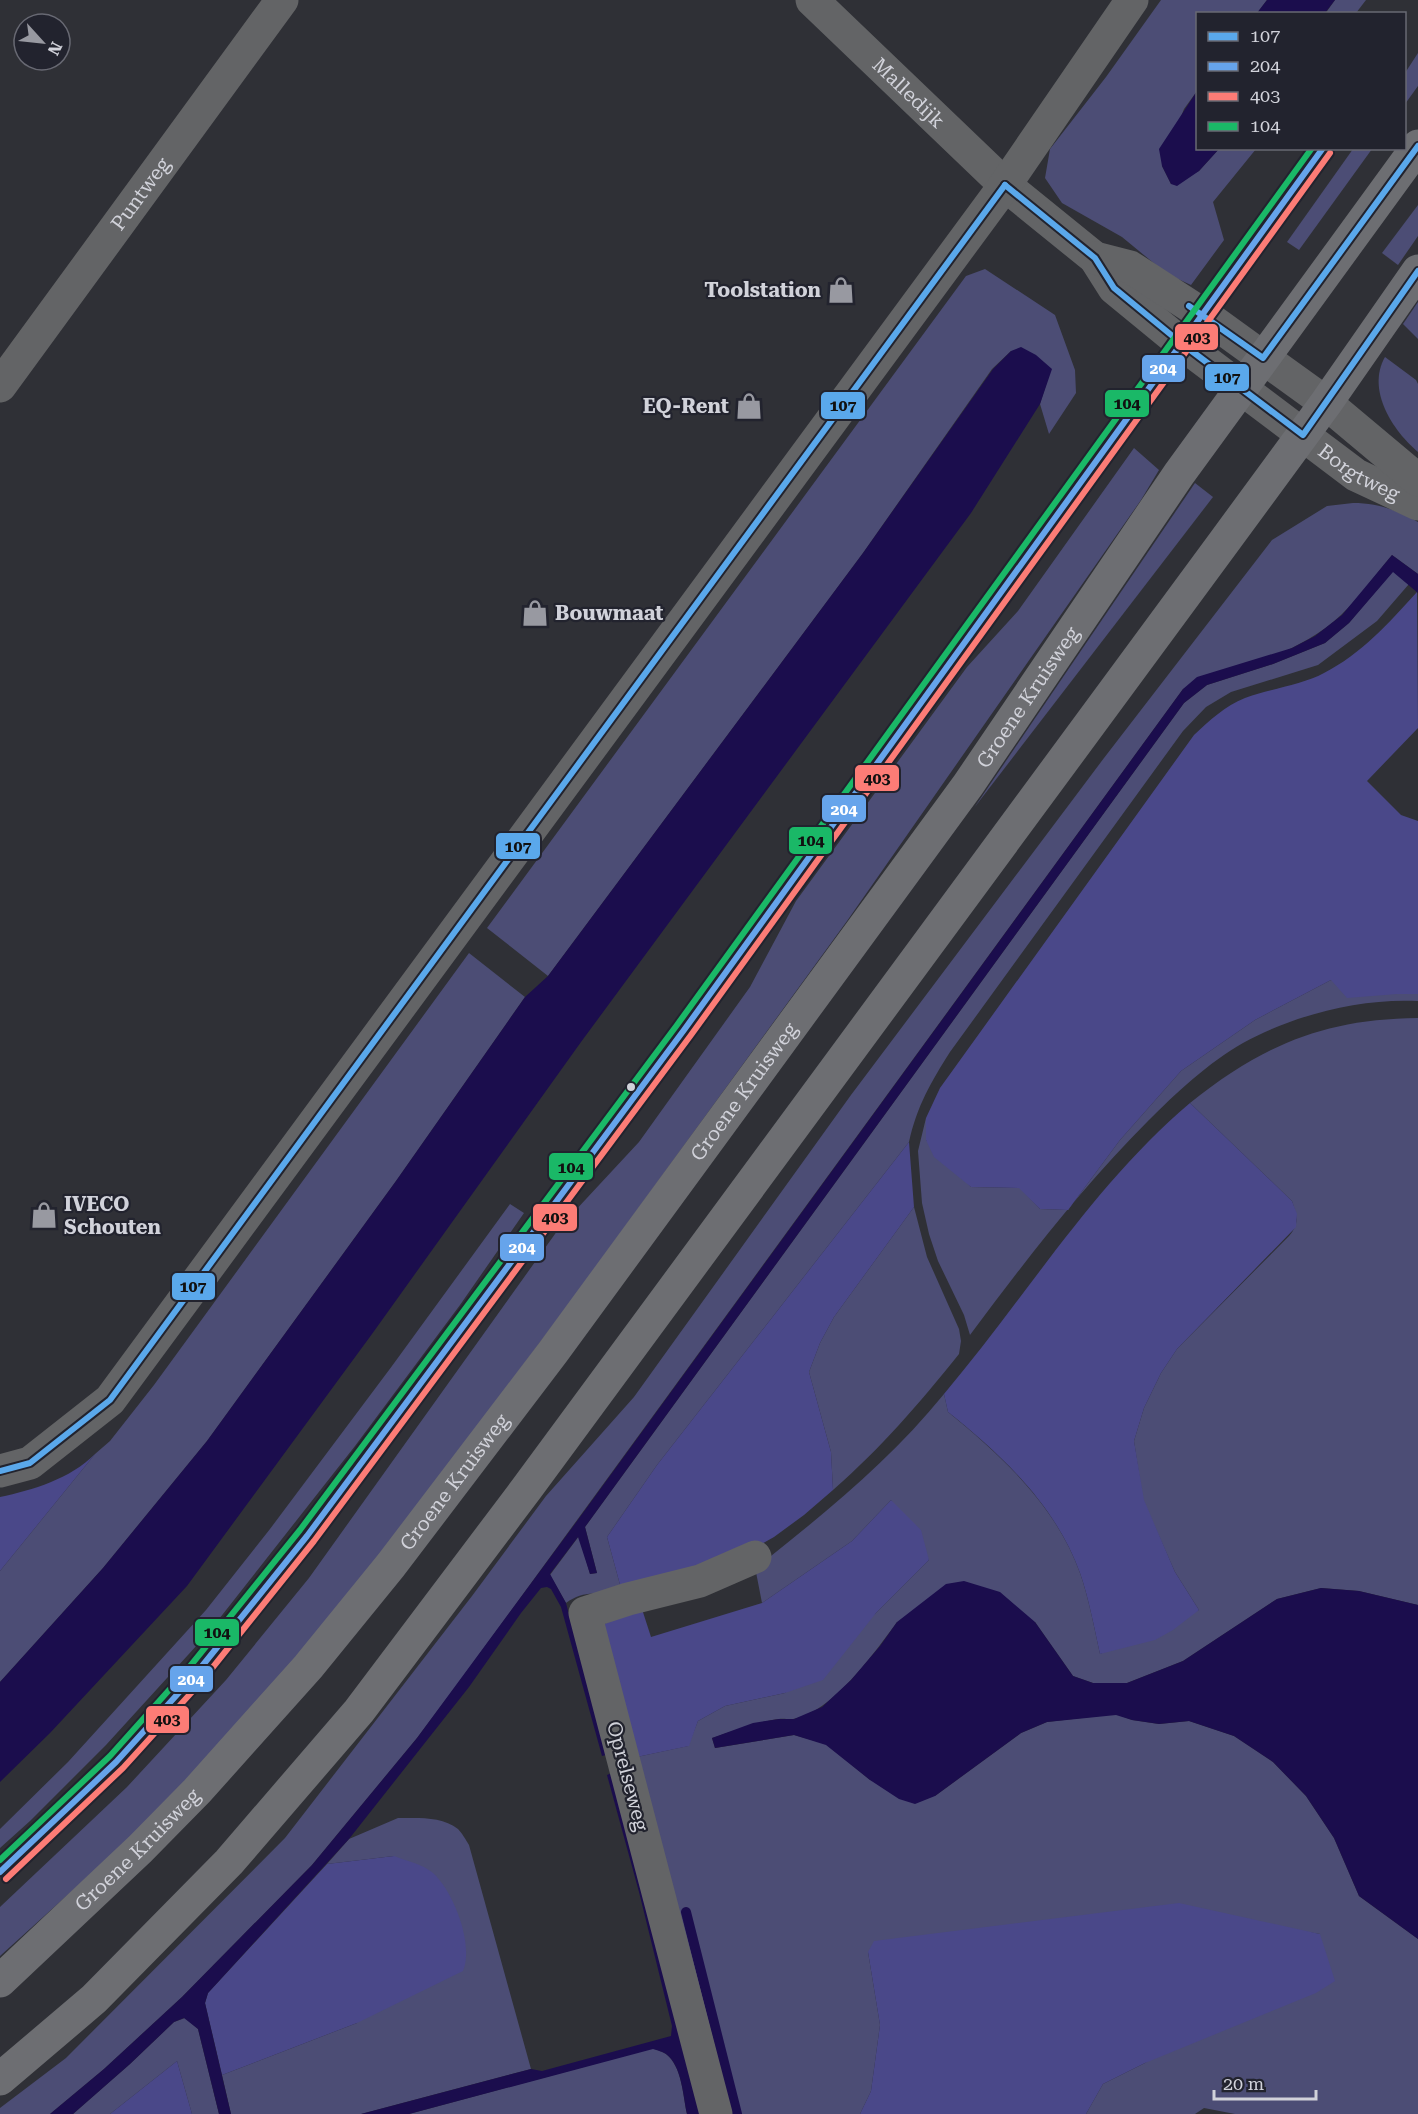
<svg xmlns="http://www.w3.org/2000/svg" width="1418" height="2114" font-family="'Roboto Serif',serif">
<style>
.green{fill:#4c4d75}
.forest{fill:#4a4889}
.water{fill:#1b0d4d}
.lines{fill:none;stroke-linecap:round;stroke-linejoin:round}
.stream{stroke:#1b0d4d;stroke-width:10}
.minor{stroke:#636466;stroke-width:33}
.primary{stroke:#6d6e72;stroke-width:33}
.bus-1-casing{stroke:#22232e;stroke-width:10}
.bus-2-casing{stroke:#22232e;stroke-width:10}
.bus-3-casing{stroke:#22232e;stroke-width:10}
.bus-4-casing{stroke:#22232e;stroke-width:10}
.bus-1{stroke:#5aa8eb;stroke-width:6}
.bus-2{stroke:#66a4eb;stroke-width:6}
.bus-3{stroke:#fc7c76;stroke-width:6}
.bus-4{stroke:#1ab867;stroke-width:6}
.bus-dot{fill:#d1d2da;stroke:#22232e;stroke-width:2}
.labels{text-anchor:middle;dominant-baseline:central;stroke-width:4.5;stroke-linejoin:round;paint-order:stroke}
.street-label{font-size:20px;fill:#d1d2da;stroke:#22232e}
.poi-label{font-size:20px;font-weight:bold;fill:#d1d2da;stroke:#22232e;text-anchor:end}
.line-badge{stroke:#22232e;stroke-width:2}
.badge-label{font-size:16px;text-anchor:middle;font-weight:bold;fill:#fff}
.pale-badge-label{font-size:16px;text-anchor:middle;font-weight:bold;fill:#111}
</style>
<rect width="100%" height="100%" fill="#2f3036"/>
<g class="green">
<path d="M1161,0h106l-10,13 -59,1 -1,77 -13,18 -22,57 9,18 28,-13 20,-22h37l-43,53 11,38 -33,45 -24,-11 -45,-37 -60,-34 -17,-25 5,-29 56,-72z"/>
<path d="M1335,0h31l-10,13 -31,1z"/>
<path d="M1418,53v33l-13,18v-31z"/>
<path d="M1353,149h19l-73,101 -12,-8z"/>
<path d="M1418,205v31l-20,29 -16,-12z"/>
<path d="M985,269l70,46 20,55 1,23 -27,41 -9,-30 11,-35 -40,-18 -19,18 -129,184 -315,423 -61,-48 479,-652z"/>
<path d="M1418,302v37l-15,-15z"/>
<path d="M1385,357l31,23 2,4v68c-25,-21 -52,-62 -33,-95z"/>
<path d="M1134,448l25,22 -18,30 -294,421 -268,369 -167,224 -140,177 -117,125 -155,140v-49l127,-120 99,-107 83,-102 251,-351 79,-85 111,-155 46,-86 171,-234 51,-56z"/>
<path d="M1195,483l18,14 -239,311z"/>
<path d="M1353,503c24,0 45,7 65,19v52l-26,-19c-16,19 -32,42 -51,60 -39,38 -107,55 -158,74l-727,997 -39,52 -105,127 -130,132 -78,72 -54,45h-50v-6l66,-50 219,-220 187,-242 74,-100 88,-99 217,-302 253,-337 168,-218 55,-34z"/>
<path d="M1393,571l16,13 -32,37 -59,44 -87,27 -25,15 -23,24 -233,321c-19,30 -33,54 -41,90l-252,323 -50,72 15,55c-22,3 -37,-3 -56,11l-16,-28 29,-39 11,38 7,-1 -12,-46 599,-824 23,-18 66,-21 52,-21 24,-20z"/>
<path d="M469,953l56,44 -129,184 -189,260 -104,127 -103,114v-111l95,-117 15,-13 44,-56z"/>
<path d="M1331,980l66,14h21v7c-58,-3 -124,14 -175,42 -34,19 -68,51 -95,78 -66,66 -122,139 -178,214l-6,-20 -26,-54 -9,-27 -7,-31 -4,-52 8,-33v22l45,47 49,1 20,21 28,1 52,-70 61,-69 74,-51z"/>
<path d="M1418,1018v587l-59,-14 -38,-3 -44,11 -94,62 -56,22h-34l-20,-7 -38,-54h-138c-22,30 -65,91 -104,97 -4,1 -9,-1 -14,0 -19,2 -48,13 -67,19l3,10 79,-13 32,9 44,36 65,16 86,-63 26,-11 69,-8 16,6 27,4 30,-3 45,15 39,26 33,34 28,42 25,58 59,43v175h-183l-31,-6 -9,6h-109l17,-30 42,-21 175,-129 -30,-5 -422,23 12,73 -9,66 -11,23h-135l-93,-356 56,-12 10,-25 27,-15 60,-13 91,-80 53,-53 -38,-60 -39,41 -90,62 -7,-36 11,-7c64,-51 127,-103 178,-166l4,18c54,44 108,94 132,161 9,26 14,54 20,81l99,-44 -24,-38 -32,-72 -9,-59 10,-33 17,-35 16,-24 112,-113c11,-13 8,-20 3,-35l-102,-98c73,-58 134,-84 228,-85z"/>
<path d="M510,1204l14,9 -64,92 -105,141 -147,187 -102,112 -76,76 -30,27v-19l68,-67 138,-152 64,-81 122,-163z"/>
<path d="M914,1207l13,50 32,72 2,12 -2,13c-41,51 -77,93 -126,136l-2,-38 -22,-80 11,-29 14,-26z"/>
<path d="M398,1818c20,0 44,-2 60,11 4,4 8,11 11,16l62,224 -170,45h-130l-9,-39 135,-52 37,-167 -67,8 22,-25z"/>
<path d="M185,2018l13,11 21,85h-27l-15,-53 -67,53h-37l57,-50 44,-42z"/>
<path d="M653,2048c4,2 10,4 13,6 16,12 17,42 21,60h-278z"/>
</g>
<g class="forest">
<path d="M1417,592l1,136 -51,53 34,34 17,6v173h-21l-50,4 -16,-18 -76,40 -74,51 -61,69 -52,70 -28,-1 -21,-21 -48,-1 -37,-30 -8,-17v-22l14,-30 254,-353c16,-15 31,-29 51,-37 24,-9 57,-13 79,-25 37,-19 65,-50 93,-81z"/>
<path d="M1190,1103l102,98 5,13 -1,13 -119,122 -16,24 -17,35 -10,33 10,59 31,72 24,38 -26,20 -18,10 -55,14c-6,-27 -11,-55 -20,-81 -24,-67 -78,-118 -132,-161l-4,-18c82,-97 149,-209 246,-291z"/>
<path d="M909,1142l5,65 -80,110 -14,26 -11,29 22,80 2,38 -29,25 -30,22 -23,13 -129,42 -15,-55 50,-72z"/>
<path d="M95,1454l-95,117v-74c33,-7 70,-18 95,-43z"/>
<path d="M891,1500l30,30 8,30 -53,53 -53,67 -38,13 -60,13 -27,15 -9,25 -57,12 -36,-130 45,-22 10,31 111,-34 90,-62z"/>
<path d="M394,1856c12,5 29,8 39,17 21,19 41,72 30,98l-106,52 -135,52 -17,-72 3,-10 119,-129z"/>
<path d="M1179,1903l141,31 15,47 -19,12 -171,70 -42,21 -17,30h-226l11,-23 9,-66 -12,-73 6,-11z"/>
<path d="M177,2061l15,53h-82z"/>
</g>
<g class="water">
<path d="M1267,0h68l-10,13h-68z"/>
<path d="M1197,91l1,57 21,1 -20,22 -22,15 -6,-2 -9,-18 -3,-17z"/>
<path d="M1021,347l15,8 16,14 -12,35 -69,109 -390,529 -209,292 -185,252 -137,147 -50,49v-100l103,-114 104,-127 189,-260 129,-184 23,-21 315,-423 130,-184 18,-18z"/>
<path d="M1392,555l26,19v19l-25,-21 -44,51 -24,20 -52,21 -66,21 -23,18 -599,824 12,46 -7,1 -12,-37 -28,37 16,29 40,152 -4,1 -41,-149 -10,-18 -4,-2 -6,1 -20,25 -52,74 -120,152 -141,154 -3,10 26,111h-12l-21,-85 -14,-11 -10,4 -44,42 -57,50h-23l54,-45 78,-72 130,-132 105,-127 160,-217 606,-832 14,-12 95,-29 23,-12 27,-21z"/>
<path d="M964,1581l36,11 35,30 38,54 20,7h34l56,-22 94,-62 44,-11 38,3 59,14v334l-59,-43 -25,-58 -28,-42 -33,-34 -39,-26 -45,-15 -30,3 -27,-4 -16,-5 -69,7 -26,11 -86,63 -20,8 -16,-5 -29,-19 -44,-35 -32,-10 -79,13 -3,-10 41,-15 26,-4h15l28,-12 29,-27 29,-34 17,-24 49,-38z"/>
<path d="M612,1773l88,341h-13c-4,-18 -5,-48 -21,-60 -3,-2 -9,-4 -13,-5l-244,65h-48l170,-45 11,2 129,-35 1,-10 -33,-134 -32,-117z"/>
</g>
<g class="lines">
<path class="stream" d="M686,1912l51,202"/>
<g class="minor">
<path id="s1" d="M812,0l193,185 90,73 19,30 67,55 175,132 62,29"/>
<path d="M1095,258l35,9 74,48 122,88 92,77"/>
<path id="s2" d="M0,386l282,-386"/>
<path d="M0,1471l30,-8 80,-63 895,-1215 127,-185"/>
<path d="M716,2114l-131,-501 43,-14 72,-18 55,-24"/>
</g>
<g class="primary">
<path id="s3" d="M0,1981l140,-132 57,-58 111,-124 83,-102 162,-213 415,-567 211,-311 239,-328"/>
<path d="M0,2079l94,-80 135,-137 130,-151 168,-223 697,-946 102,-139 92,-132"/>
</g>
<defs>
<g id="bus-1">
<path d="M1005,185l90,73 19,30 67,55 122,92 115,-164"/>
<path d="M1189,306l74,52 155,-212"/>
<path d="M0,1471l30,-8 80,-63 895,-1215"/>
</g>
<path id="bus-2" d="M0,1872l116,-110 78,-86 113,-140 377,-506 639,-882"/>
<path id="bus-3" d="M6,1879l117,-111 78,-86 113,-141 377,-506 639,-882"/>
<path id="bus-4" d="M0,1860l110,-104 77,-86 113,-140 377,-505 635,-877"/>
</defs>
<use href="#bus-1" class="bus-1-casing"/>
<use href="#bus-2" class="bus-2-casing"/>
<use href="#bus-3" class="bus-3-casing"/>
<use href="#bus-4" class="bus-4-casing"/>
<use href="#bus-1" class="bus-1"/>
<use href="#bus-2" class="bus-2"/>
<use href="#bus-3" class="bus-3"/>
<use href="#bus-4" class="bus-4"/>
</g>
<defs>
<symbol id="shop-bare" viewBox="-9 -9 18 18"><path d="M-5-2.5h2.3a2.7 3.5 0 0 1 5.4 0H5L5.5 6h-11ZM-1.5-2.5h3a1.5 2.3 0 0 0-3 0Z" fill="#9899a1" stroke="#22232e" stroke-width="2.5" paint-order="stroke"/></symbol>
</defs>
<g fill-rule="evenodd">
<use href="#shop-bare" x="822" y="271" width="38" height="38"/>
<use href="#shop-bare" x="730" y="387" width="38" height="38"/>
<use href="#shop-bare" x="516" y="594" width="38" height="38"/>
<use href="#shop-bare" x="25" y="1196" width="38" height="38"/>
</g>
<circle class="bus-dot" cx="631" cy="1087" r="5"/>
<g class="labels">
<g class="street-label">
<text stroke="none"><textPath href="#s1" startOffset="134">Malledijk</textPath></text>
<text stroke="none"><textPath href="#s2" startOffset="238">Puntweg</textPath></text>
<text stroke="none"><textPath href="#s1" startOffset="726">Borgtweg</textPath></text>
<text stroke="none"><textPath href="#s3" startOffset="1648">Groene Kruisweg</textPath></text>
<text stroke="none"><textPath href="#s3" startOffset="1162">Groene Kruisweg</textPath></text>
<text stroke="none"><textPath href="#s3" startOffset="676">Groene Kruisweg</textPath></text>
<text transform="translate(628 1776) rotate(75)">Oprelseweg</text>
<text stroke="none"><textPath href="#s3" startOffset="190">Groene Kruisweg</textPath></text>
</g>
<g class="poi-label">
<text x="821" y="290">Toolstation</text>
<text x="729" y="406">EQ-Rent</text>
<text x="555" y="613" text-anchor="start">Bouwmaat</text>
<text x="64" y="1204" text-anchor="start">IVECO<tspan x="64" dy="23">Schouten</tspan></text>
</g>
</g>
<g class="line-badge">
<rect x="1174" y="323" width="45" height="28" rx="6" fill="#fc7c76"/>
<rect x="1141" y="354" width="45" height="29" rx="6" fill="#66a4eb"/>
<rect x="1204" y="363" width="46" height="29" rx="6" fill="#5aa8eb"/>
<rect x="1104" y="389" width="46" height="29" rx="6" fill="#1ab867"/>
<rect x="820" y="391" width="46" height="29" rx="6" fill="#5aa8eb"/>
<rect x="854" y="764" width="46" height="28" rx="6" fill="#fc7c76"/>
<rect x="821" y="794" width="46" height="29" rx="6" fill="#66a4eb"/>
<rect x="788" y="826" width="45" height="29" rx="6" fill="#1ab867"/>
<rect x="495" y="832" width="46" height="28" rx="6" fill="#5aa8eb"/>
<rect x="548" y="1152" width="46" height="29" rx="6" fill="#1ab867"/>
<rect x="532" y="1203" width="46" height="29" rx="6" fill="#fc7c76"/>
<rect x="499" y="1233" width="46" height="29" rx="6" fill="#66a4eb"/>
<rect x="171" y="1272" width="45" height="29" rx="6" fill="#5aa8eb"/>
<rect x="194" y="1618" width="46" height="29" rx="6" fill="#1ab867"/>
<rect x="169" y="1665" width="45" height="28" rx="6" fill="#66a4eb"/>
<rect x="145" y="1705" width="45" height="29" rx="6" fill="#fc7c76"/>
</g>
<g class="badge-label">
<text x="1163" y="374">204</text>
<text x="844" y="815">204</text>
<text x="522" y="1253">204</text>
<text x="191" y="1685">204</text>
</g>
<g class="pale-badge-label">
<text x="1197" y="343">403</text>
<text x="1227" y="383">107</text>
<text x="1127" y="409">104</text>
<text x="843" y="411">107</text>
<text x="877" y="784">403</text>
<text x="811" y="846">104</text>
<text x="518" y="852">107</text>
<text x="571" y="1173">104</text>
<text x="555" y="1223">403</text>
<text x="193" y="1292">107</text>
<text x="217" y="1638">104</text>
<text x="167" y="1725">403</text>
</g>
<rect x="1196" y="12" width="210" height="138" fill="#22232e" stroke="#686973" stroke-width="1.5"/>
<rect x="1208" y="32" width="30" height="9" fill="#5aa8eb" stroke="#686973" stroke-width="1.5"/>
<text x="1250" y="42" font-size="18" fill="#d1d2da">107</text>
<rect x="1208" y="62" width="30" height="9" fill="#66a4eb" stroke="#686973" stroke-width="1.5"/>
<text x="1250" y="72" font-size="18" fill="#d1d2da">204</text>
<rect x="1208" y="92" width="30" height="9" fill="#fc7c76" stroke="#686973" stroke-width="1.5"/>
<text x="1250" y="102" font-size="18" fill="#d1d2da">403</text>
<rect x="1208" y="122" width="30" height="9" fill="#1ab867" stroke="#686973" stroke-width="1.5"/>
<text x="1250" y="132" font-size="18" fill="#d1d2da">104</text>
<g transform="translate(42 42) rotate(117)"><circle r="28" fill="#22232e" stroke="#686973" stroke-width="1.5"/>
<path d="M0-4.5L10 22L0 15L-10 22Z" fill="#9899a1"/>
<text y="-9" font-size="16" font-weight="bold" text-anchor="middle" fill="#d1d2da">N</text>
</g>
<path d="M1214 2090v9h102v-9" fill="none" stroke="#d1d2da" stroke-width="3"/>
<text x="1223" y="2090" font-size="18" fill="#d1d2da" stroke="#22232e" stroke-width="4.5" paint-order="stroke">20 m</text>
</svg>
